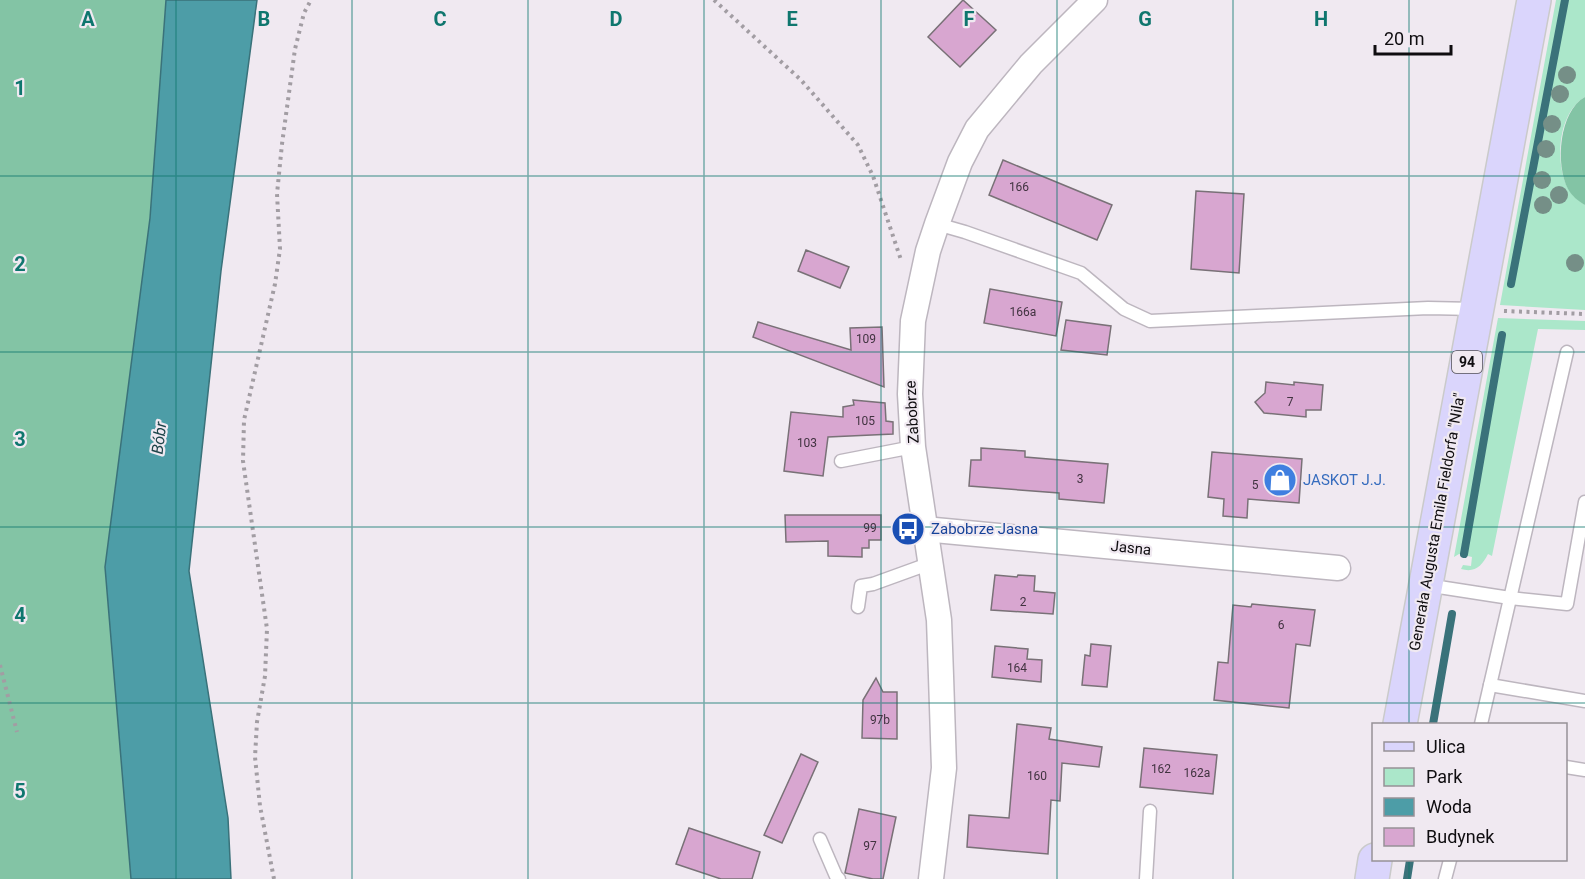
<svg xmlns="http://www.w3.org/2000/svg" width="1585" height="879" font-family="Roboto,sans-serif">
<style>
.green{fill:#abe7ca}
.forest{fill:#83c4a5}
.water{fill:#4d9da7;stroke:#3a727a;stroke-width:1.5}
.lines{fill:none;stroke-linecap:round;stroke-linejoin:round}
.stream{stroke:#3a727a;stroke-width:8}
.building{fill:#d8a6d0;stroke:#797177;stroke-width:1.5}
.lane-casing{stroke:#bdb6bf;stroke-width:15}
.street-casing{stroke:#bdb6bf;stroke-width:27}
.primary-casing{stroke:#cacaca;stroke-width:36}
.path{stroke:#a29da3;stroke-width:4;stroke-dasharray:3 4.5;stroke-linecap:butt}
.lane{stroke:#fff;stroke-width:12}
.street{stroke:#fff;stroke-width:24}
.primary{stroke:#dad5fc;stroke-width:33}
.tree{fill:#758f87}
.grid{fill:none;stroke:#0f766e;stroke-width:1.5;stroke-opacity:0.55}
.labels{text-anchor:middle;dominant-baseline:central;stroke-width:4.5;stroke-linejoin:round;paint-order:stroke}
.number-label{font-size:12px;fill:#413340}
.shield{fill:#f0e9f1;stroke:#524f54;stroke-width:1.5}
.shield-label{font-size:14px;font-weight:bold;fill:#0f0d10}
.street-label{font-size:15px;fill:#0f0d10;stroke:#f0e9f1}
.shop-label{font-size:15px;fill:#366cbe;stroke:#f0e9f1;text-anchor:start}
.transit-label{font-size:15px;fill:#164399;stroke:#f0e9f1;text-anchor:start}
.water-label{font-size:16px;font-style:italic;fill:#1f454a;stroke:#f0e9f1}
.grid-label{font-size:20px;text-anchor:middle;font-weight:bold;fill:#0f766e;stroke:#f0e9f1;stroke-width:4.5;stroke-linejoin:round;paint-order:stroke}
</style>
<rect width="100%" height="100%" fill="#f0e9f1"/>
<g class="green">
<path d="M1556,0h29v97c-26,15 -30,61 -19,87 4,10 11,15 19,21v105l-85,-5z"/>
<path d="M1498,318l87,3v9l-47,-1 -46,227 -4,-2c-6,12 -13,19 -27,15l2,-4 8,1 1,-9 -13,-3 -5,3z"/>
</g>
<g class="forest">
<path d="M0,0h166l-16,218 -45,349 26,312h-131z"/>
<path d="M1585,97v108c-7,-4 -13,-9 -17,-16 -13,-24 -9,-78 17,-92z"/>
</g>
<path class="water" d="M166,0h91l-36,271 -32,300 39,247 3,61h-100l-26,-312 45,-349z"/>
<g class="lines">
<g class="stream">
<path d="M1511,284l54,-284"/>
<path d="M1464,554l38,-219"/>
<path d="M1433,724l19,-110"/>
<path d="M1407,879l3,-19"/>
</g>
</g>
<g class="building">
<path d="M963,0l33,30 -36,37 -32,-30z"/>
<path d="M1003,160l109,45 -15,35 -108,-45z"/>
<path d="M1196,191l48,3 -5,79 -48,-4z"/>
<path d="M806,250l43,17 -9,21 -42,-17z"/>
<path d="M990,289l72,13 -6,34 -72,-13z"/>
<path d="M1066,320l45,6 -4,29 -46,-5z"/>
<path d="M758,322l93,28 -1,-22 32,-1 2,60 -131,-50z"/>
<path d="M1266,382l28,3v-3l29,3 -2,25h-15v7l-42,-4 -9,-11 10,-9z"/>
<path d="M853,400l32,3 1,18 7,1v12l-65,3 -5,39 -39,-5 7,-59 52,5v-10l11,-2z"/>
<path d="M981,448l44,3v6l83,7 -4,39 -45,-4v-6l-90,-7 2,-26h10z"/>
<path d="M1212,452l90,7 -3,44 -51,-4 -1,19 -24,-2 1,-17 -16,-2z"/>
<path d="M785,515h96v25h-12v8h-7v9l-34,-1v-15l-42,1z"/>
<path d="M995,575l22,2 1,-2 17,1 -1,15 21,2 -2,21 -62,-4z"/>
<path d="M1252,604l63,6 -5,36 -14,-2 -7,64 -75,-8 4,-38 10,1 5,-58 18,2z"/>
<path d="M1091,644l20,2 -4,41 -25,-2 3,-30 5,1z"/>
<path d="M995,646l33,3 -1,10 15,1 -1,22 -49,-5z"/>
<path d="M876,678l7,14h14v47l-35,-1 1,-38z"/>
<path d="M1017,724l34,4 -2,11 53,8 -3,20 -37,-4 -2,38 -9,-1 -3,54 -81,-7 2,-32 40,3z"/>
<path d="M1144,748l73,7 -4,39 -73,-7z"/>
<path d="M801,754l17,8 -36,81 -18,-8z"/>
<path d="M859,809l37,8 -13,62h-10l-28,-6z"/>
<path d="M689,828l71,24 -8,27h-31l-45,-15z"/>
</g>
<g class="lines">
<defs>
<g id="lane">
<path d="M937,224l28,8 116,41 43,36 26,12 278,-13 47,1"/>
<path d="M841,461l72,-14"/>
<path d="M1426,585l84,13 57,6 18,-102"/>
<path d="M858,607l3,-21 12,-2 58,-21"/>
<path d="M1490,685l95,16"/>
<path d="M1481,724l86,-372"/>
<path d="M1566,767l19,3"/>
<path d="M820,839l16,37 3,3"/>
<path d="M1146,879l4,-68"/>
<path d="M1445,879l5,-19"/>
</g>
<g id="street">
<path d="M924,529l414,39"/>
<path d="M931,879l13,-111 -3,-92 -2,-56 -26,-173 -3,-53 3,-73 15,-70 9,-27 23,-62 17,-33 54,-65 64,-64"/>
</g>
<g id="primary">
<path d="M1400,724l134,-724"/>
<path d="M1372,879l3,-19"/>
</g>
</defs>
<use href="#lane" class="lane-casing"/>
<use href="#street" class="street-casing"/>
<use href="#primary" class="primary-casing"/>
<g class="path">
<path d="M714,0l87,80 57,65 15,31 28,84"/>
<path d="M1504,311l81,3"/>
<path d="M0,665l17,67"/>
<path d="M274,879l-14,-73 -5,-49 2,-35 8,-46 2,-47 -24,-168 1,-41 31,-136 5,-35 -3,-55 5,-50 13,-95 9,-36 7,-13"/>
</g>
<use href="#lane" class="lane"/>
<use href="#street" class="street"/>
<use href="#primary" class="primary"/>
</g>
<g class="tree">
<circle cx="1567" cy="75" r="9"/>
<circle cx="1560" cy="94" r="9"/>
<circle cx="1552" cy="124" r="9"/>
<circle cx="1546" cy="149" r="9"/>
<circle cx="1542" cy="180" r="9"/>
<circle cx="1559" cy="195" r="9"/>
<circle cx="1543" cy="205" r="9"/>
<circle cx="1575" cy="263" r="9"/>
</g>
<path class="grid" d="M176,0v879M352,0v879M528,0v879M704,0v879M881,0v879M1057,0v879M1233,0v879M1409,0v724M0,176h1585M0,352h1585M0,527h1585M0,703h1585M1409,860v19"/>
<defs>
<symbol id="shop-disc" viewBox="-11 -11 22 22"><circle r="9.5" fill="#3f7fe0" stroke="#f0e9f1"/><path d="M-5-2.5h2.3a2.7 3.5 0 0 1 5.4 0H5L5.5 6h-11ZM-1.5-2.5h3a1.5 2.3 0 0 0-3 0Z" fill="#fff"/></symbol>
<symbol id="bus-disc" viewBox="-11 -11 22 22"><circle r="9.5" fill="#1a4fb4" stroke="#f0e9f1"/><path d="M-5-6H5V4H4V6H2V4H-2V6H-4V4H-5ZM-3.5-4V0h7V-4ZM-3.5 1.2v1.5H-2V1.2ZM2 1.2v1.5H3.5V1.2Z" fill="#fff"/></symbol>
</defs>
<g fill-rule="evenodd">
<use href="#shop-disc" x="1261" y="461" width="38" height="38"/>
<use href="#bus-disc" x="889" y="510" width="38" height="38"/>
</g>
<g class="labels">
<g class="number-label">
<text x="1019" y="187">166</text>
<text x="1023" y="312">166a</text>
<text x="866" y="339">109</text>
<text x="1290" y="402">7</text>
<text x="865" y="421">105</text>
<text x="807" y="443">103</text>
<text x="1080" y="479">3</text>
<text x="1255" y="485">5</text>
<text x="870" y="528">99</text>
<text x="1023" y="602">2</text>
<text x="1281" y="625">6</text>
<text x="1017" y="668">164</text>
<text x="880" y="720">97b</text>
<text x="1161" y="769">162</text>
<text x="1197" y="773">162a</text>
<text x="1037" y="776">160</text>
<text x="870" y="846">97</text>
</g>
<rect class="shield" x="1452" y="351" width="30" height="22" rx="4.5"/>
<g class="shield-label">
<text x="1467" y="362">94</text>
</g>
<g class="street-label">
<text transform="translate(912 412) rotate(-93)">Zabobrze</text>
<text transform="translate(1437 522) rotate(-80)">Generała Augusta Emila Fieldorfa "Nila"</text>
<text transform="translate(1131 548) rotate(6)">Jasna</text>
</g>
<g class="shop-label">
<text x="1303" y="480">JASKOT J.J.</text>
</g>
<g class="transit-label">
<text x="931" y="529">Zabobrze Jasna</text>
</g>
<g class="water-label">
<text transform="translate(159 438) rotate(-83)">Bóbr</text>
</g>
</g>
<g class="grid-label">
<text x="88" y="26">A</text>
<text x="264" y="26">B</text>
<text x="440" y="26">C</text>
<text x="616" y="26">D</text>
<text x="792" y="26">E</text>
<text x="969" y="26">F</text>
<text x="1145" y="26">G</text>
<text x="1321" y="26">H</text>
<text x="20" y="95">1</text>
<text x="20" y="271">2</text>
<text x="20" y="446">3</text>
<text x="20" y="622">4</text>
<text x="20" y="798">5</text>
</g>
<rect x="1372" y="723" width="195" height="138" fill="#f0e9f1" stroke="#969197" stroke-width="1.5"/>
<rect x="1384" y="742" width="30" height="9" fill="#dad5fc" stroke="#969197" stroke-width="1.5"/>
<text x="1426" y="753" font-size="18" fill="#0f0d10">Ulica</text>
<rect x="1384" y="768" width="30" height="18" fill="#abe7ca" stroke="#969197" stroke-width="1.5"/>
<text x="1426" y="783" font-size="18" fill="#0f0d10">Park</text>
<rect x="1384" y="798" width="30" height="18" fill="#4d9da7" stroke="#969197" stroke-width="1.5"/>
<text x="1426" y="813" font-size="18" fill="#0f0d10">Woda</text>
<rect x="1384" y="828" width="30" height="18" fill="#d8a6d0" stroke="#969197" stroke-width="1.5"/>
<text x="1426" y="843" font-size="18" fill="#0f0d10">Budynek</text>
<path d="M1375 45v9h76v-9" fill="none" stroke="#0f0d10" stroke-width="3"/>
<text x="1384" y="45" font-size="18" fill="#0f0d10" stroke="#f0e9f1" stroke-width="4.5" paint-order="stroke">20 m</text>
</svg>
